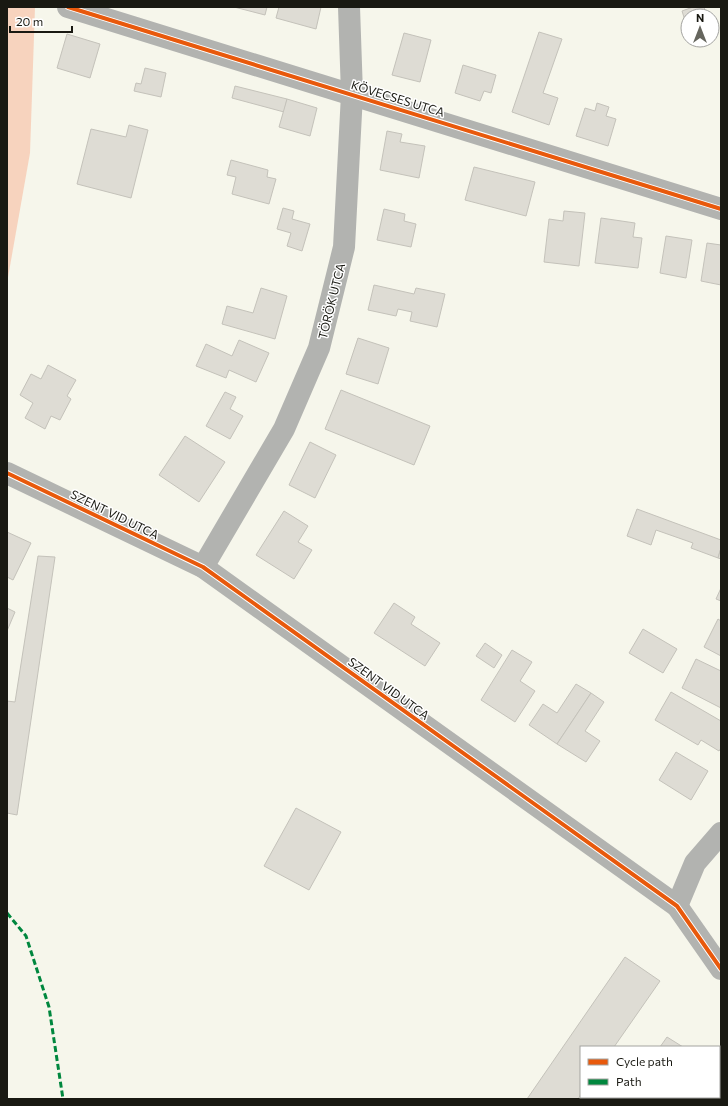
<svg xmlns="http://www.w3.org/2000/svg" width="728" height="1106" font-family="Commissioner,sans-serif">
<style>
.green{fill:#f7d3be}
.building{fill:#dedcd4;stroke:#c4c2ba}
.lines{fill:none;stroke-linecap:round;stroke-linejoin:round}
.minor{stroke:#b2b3b0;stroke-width:22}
.quiet{stroke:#00873e;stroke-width:3;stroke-dasharray:6 3;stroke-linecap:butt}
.cycleway-casing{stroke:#fff;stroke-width:6}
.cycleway{stroke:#e8590c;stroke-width:4}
.labels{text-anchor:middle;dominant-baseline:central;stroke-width:3;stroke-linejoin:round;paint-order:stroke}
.street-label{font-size:12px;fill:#191912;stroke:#fff}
</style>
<rect width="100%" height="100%" fill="#f6f6eb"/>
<path class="green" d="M7,7h28l-5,146 -23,130z"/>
<g class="building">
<path d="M234,7h33l-2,8z"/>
<path d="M279,7h42l-5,22 -40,-11z"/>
<path d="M693,7h11l3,9h-19v14l-6,-19z"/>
<path d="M539,32l23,7 -19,54 15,5 -9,27 -37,-13z"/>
<path d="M404,33l27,7 -11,42 -28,-7z"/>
<path d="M67,34l33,10 -10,34 -33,-10z"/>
<path d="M463,65l33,10 -5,18 -7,-2 -4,10 -25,-8z"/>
<path d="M145,68l21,5 -5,24 -27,-6 2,-8 5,1z"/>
<path d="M235,86l52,13 -3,13 -52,-14z"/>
<path d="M287,99l30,9 -7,28 -31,-9z"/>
<path d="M597,103l12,4 -3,9 10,3 -8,27 -32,-10 9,-28 10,3z"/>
<path d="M129,125l19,5 -17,68 -54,-14 14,-55 35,8z"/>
<path d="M387,131l15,3 -2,8 25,4 -6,32 -39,-8z"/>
<path d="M231,160l37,10 -1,7 9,2 -7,25 -37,-10 4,-17 -9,-2z"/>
<path d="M474,167l61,15 -9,34 -61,-16z"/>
<path d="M283,208l11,3 -2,8 18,5 -8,27 -15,-5 4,-13 -14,-4z"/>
<path d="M384,209l21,5 -1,7 12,3 -5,23 -34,-7z"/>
<path d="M564,211l21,2 -6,53 -35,-4 5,-43 14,2z"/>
<path d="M601,218l34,5 -2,14 9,1 -4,30 -43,-5z"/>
<path d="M666,236l26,4 -6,38 -26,-5z"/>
<path d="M707,243l14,2v40l-20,-4z"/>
<path d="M374,285l40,9 2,-6 29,6 -8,33 -27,-6 2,-9 -14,-3 -2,7 -28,-6z"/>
<path d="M261,288l26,8 -12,43 -53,-15 5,-18 26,7z"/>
<path d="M358,338l31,10 -11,36 -32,-10z"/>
<path d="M239,340l30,13 -13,29 -27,-12 -3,8 -30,-12 10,-22 26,12z"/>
<path d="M48,365l28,15 -9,16 4,3 -11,21 -9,-4 -6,13 -20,-11 8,-15 -13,-8 11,-21 10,5z"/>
<path d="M341,390l89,36 -16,39 -89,-36z"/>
<path d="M225,392l11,5 -6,12 13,7 -13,23 -24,-13z"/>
<path d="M185,436l40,26 -26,40 -40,-27z"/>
<path d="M310,442l26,13 -21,43 -26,-13z"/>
<path d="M637,509l84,31v8l-3,10 -27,-10 2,-5 -37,-13 -5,15 -24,-9z"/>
<path d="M284,511l24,15 -10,16 14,8 -18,29 -38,-24z"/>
<path d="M7,532l24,11 -18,37 -6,-3z"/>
<path d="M721,548v11l-3,-1z"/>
<path d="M38,556l17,1 -38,258 -10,-2v-112l8,1z"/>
<path d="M721,588v13l-5,-2z"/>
<path d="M394,603l21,14 -4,7 29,19 -15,23 -51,-33z"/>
<path d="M7,608l8,4 -8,19z"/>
<path d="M718,619l3,2v35l-17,-9z"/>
<path d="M643,629l34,20 -14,24 -34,-20z"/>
<path d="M485,643l17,12 -8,13 -18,-12z"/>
<path d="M512,650l20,12 -12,19 15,10 -20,31 -34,-22z"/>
<path d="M696,659l25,12v37l-39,-20z"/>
<path d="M576,684l15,9 -34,51 -28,-19 14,-21 14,9z"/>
<path d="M671,692l50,29v27l-2,3 -18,-11 -3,5 -43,-25z"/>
<path d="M591,693l13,9 -19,29 15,10 -14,21 -29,-18z"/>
<path d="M676,752l32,19 -17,29 -32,-20z"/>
<path d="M296,808l45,24 -32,58 -45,-24z"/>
<path d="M625,957l35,24 -46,66h-33v47l-3,5h-51z"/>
<path d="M667,1037l16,10h-23z"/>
<path d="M625,1097h59l-2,2h-58z"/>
</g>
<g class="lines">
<g class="minor">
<path d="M68,7l653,202"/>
<path d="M7,473l196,94 474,339 44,63"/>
<path d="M203,567l81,-138 35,-81 25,-101 8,-153 -3,-87"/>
<path d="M677,906l18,-43 26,-30"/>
</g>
<path class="quiet" d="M7,913l19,23 23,71 14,92"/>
<defs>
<g id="cycleway">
<path d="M68,7l653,202"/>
<path d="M7,473l196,94 474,339 44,63"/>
</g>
</defs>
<use href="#cycleway" class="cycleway-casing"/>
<use href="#cycleway" class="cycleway"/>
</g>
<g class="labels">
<g class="street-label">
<text transform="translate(398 98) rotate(17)">KÖVECSES UTCA</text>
<text transform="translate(331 301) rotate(-76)">TÖRÖK UTCA</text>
<text transform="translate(115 514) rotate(26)">SZENT VID UTCA</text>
<text transform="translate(389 688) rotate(36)">SZENT VID UTCA</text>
</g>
</g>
<rect width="728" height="1106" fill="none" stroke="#191912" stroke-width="16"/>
<rect x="580" y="1046" width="140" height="52" fill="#ffffff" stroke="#a3a3a0"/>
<rect x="588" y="1059" width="20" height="6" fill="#e8590c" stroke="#a3a3a0"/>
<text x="616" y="1066" font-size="12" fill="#191912">Cycle path</text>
<rect x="588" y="1079" width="20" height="6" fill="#00873e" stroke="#a3a3a0"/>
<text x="616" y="1086" font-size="12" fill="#191912">Path</text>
<g transform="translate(700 28)"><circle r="19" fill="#ffffff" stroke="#a3a3a0"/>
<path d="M0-3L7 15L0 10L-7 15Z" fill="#66665e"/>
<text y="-6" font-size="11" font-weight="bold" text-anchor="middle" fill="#191912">N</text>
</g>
<path d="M10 26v6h62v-6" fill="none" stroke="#191912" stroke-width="2"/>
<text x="16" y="26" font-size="12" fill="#191912" stroke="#ffffff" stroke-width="3" paint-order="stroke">20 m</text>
</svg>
